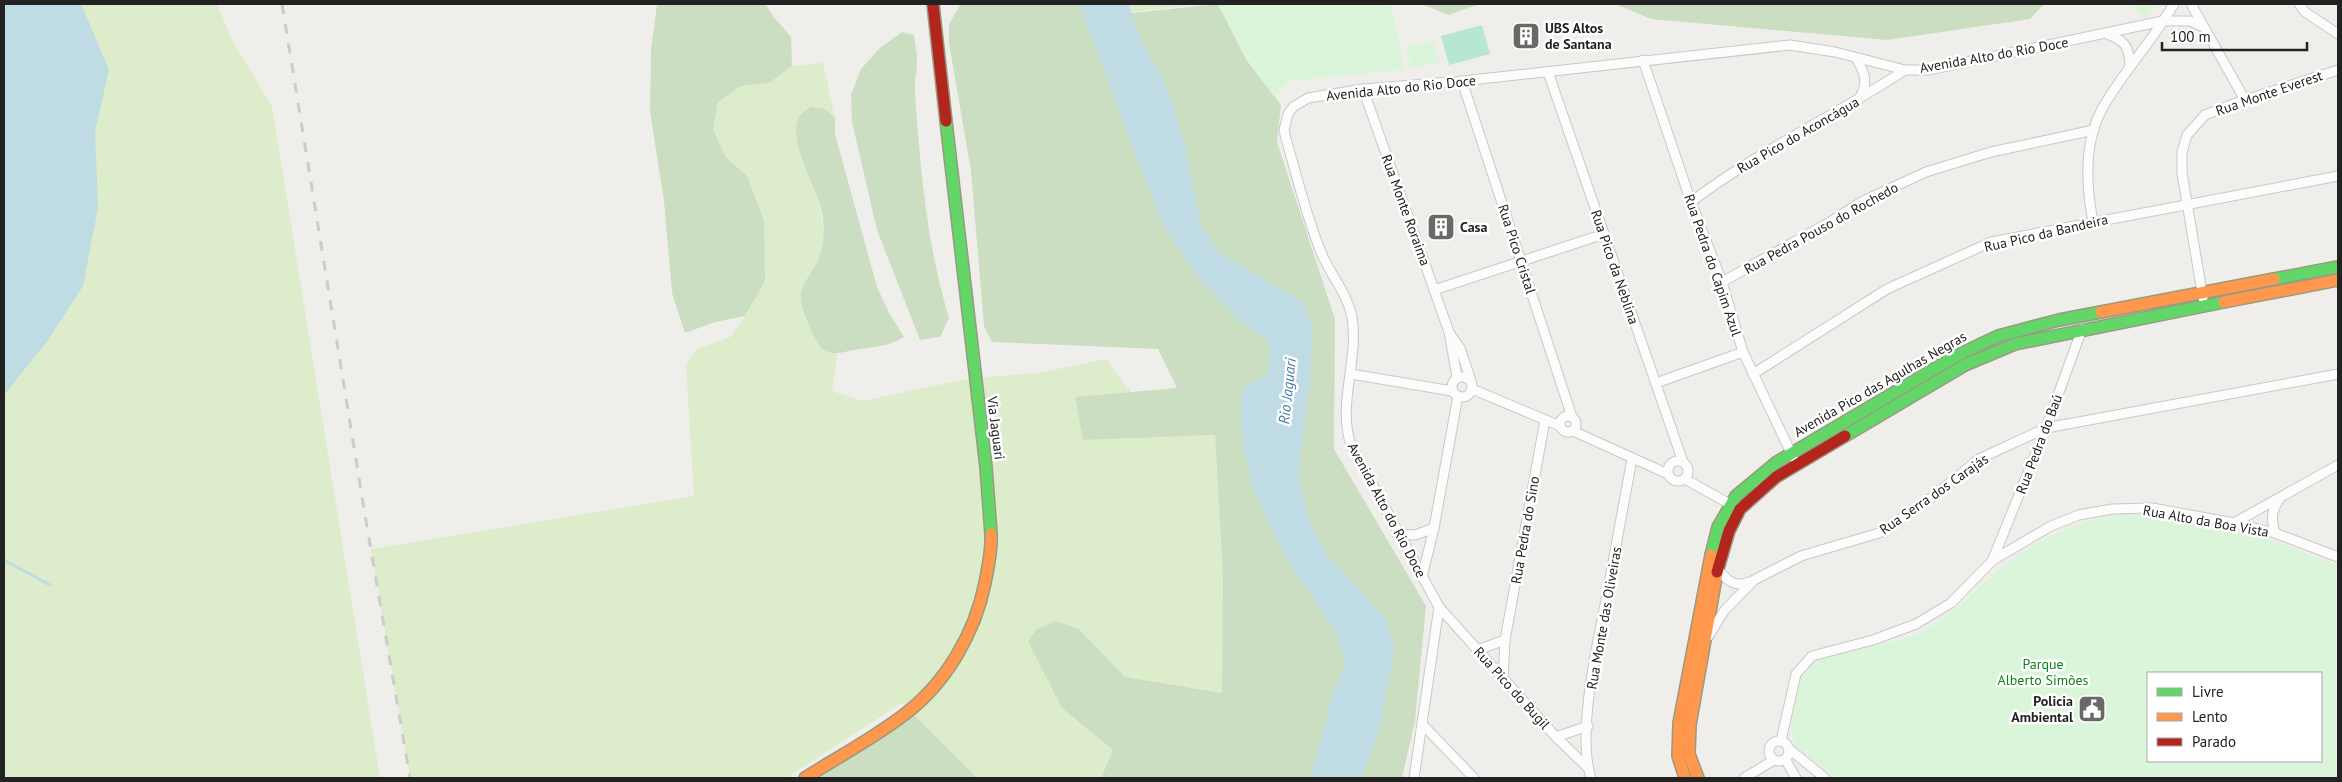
<svg xmlns="http://www.w3.org/2000/svg" width="2342" height="782" font-family="'PT Sans',sans-serif">
<style>
.grass{fill:#ddeccb}
.forest{fill:#cbdec1}
.park{fill:#daf5da;fill-rule:evenodd}
.pitch{fill:#b7e6d2}
.water{fill:#bfdbe3}
.lines{fill:none;stroke-linecap:round;stroke-linejoin:round}
.stream{stroke:#bfdbe3;stroke-width:3}
.street-casing{stroke:#c9c8c7;stroke-width:11}
.fast-casing{stroke:#999a82;stroke-width:14}
.slow-casing{stroke:#999a82;stroke-width:14}
.jam-casing{stroke:#999a82;stroke-width:14}
.street{stroke:#fdfcfc;stroke-width:9}
.fast{stroke:#63d668;stroke-width:11}
.slow{stroke:#ff974d;stroke-width:11}
.jam{stroke:#b3261e;stroke-width:11}
.rail{stroke:#ccc;stroke-width:3;stroke-dasharray:10 10;stroke-linecap:butt}
.labels{text-anchor:middle;dominant-baseline:central;stroke-width:5;stroke-linejoin:round;paint-order:stroke}
.poi-label{font-size:14px;font-weight:bold;fill:#222;stroke:#fff;text-anchor:start}
.street-label{font-size:14px;fill:#222;stroke:#fff}
.park-label{font-size:14px;fill:#0c8416;stroke:#fff}
.water-label{font-size:15px;font-style:italic;fill:#4a7aab;stroke:#fff}
</style>
<rect width="100%" height="100%" fill="#f0eeeb"/>
<g class="grass">
<path d="M4,4h213l15,36 40,66 108,672h-376z"/>
<path d="M1128,4h75l-72,8z"/>
<path d="M823,63l12,55 -10,-9 -7,89 6,30 -2,15 -3,14 -15,25 19,67 14,5 -5,37 31,10 108,-23 67,-5 68,-14 25,33 -55,5 7,43 132,-5 8,142 -1,116 -97,-16 -46,-48 -17,79 51,42 -12,28h-124l-75,-75 -116,75h-376l-39,-229 323,-53 -8,-132 11,-15 33,-12 15,-21 20,-35 -18,-105 -21,-19 -13,-27 5,-28 23,-16 28,-3 23,-17z"/>
</g>
<g class="forest">
<path d="M657,4h108l8,12 18,21 1,29 -23,17 -28,3 -23,16 -5,28 13,27 21,19 17,45 1,60 -20,35 -30,6 -30,11 -13,-40 -8,-92 -14,-90 1,-61z"/>
<path d="M961,4h118l6,14 133,-14 28,55 35,46 -4,37 58,177 -1,130 92,157 -11,115 -13,57h-301l12,-28 -51,-42 -34,-67 9,-12 18,-8 24,8 46,48 97,16 1,-116 -8,-142 -132,5 -8,-43 102,-9 -19,-39 -166,-7 -8,-16 -13,-155 -22,-128v-19z"/>
<path d="M1422,4h58l-32,11z"/>
<path d="M1615,4h429l-14,15 -143,21 -236,-21z"/>
<path d="M902,32l12,3c1,8 3,18 3,26 0,10 -3,21 -2,31 5,75 12,154 34,226l-9,19 -20,3 -43,-110 -25,-108 -1,-27 10,-26 19,-21z"/>
<path d="M811,107l14,2 10,9v16l42,153 12,26 15,24c-18,12 -35,9 -55,14 -9,2 -16,4 -25,-1 -9,-6 -25,-45 -23,-56 2,-14 13,-24 18,-37 5,-14 6,-31 3,-45 -5,-26 -35,-70 -23,-95 2,-4 8,-7 12,-10z"/>
<path d="M914,715l63,63h-159z"/>
</g>
<g class="park">
<path d="M1218,4h172l10,37 4,29 -115,11 -14,16 -29,-38z"/>
<path d="M2131,4h26l-12,15z"/>
<path d="M1433,41l7,21 -28,6 -7,-21z"/>
<path d="M2126,513l35,3 103,21 74,28v213h-501l-40,-30c-11,-17 0,-72 16,-85 34,-17 75,-15 109,-32 31,-15 54,-43 80,-64 36,-29 79,-47 124,-54zM2148,673h173v88h-173z"/>
</g>
<path class="pitch" d="M1482,25l8,29 -41,11 -8,-29z"/>
<g class="water">
<path d="M4,4h77l28,66 -14,61 3,77 -15,78 -35,54 -44,55z"/>
<path d="M1079,4h49l15,39 25,47 17,55 16,80 19,28 83,49 9,25 -1,48 -13,97 11,48 19,36 59,64 7,31 -15,81 -17,46h-51l23,-88 11,-27 -11,-35 -30,-42 -27,-45 -25,-55 -11,-51 1,-46 25,-15 4,-30 -31,-23 -42,-44 -37,-55z"/>
</g>
<g class="lines">
<path class="stream" d="M4,560l46,25"/>
<defs>
<g id="street">
<path d="M2191,4l54,96"/>
<path d="M2299,4l6,8 33,22"/>
<path d="M2107,34c19,7 22,13 23,33"/>
<path d="M1856,58c9,15 13,25 3,41"/>
<path d="M1643,60l48,142 31,80 21,70 50,105"/>
<path d="M1548,72l135,390"/>
<path d="M1462,81l110,336"/>
<path d="M1363,89l86,243 8,45"/>
<path d="M1691,202c67,-51 144,-86 214,-132"/>
<path d="M2093,222c-7,-36 -9,-80 9,-113 17,-31 42,-58 61,-88h27l13,6"/>
<path d="M1722,282l108,-60 33,-21 63,-29 65,-20 103,-22"/>
<path d="M1434,290l170,-56"/>
<path d="M2203,298l-21,-125v-21l5,-17 18,-20 31,-12 102,-33"/>
<path d="M1450,334l10,14 11,33"/>
<path d="M1351,374l101,17"/>
<path d="M1753,374l134,-85 104,-47 347,-66"/>
<circle cx="1462" cy="387" r="10"/>
<path d="M1656,383l87,-31"/>
<path d="M1472,389l88,37"/>
<circle cx="1568" cy="424" r="8"/>
<path d="M1573,431l95,43"/>
<circle cx="1678" cy="471" r="10"/>
<path d="M1685,479l50,28"/>
<path d="M2234,523l104,-58"/>
<path d="M2275,533c-4,-14 -4,-22 5,-35"/>
<path d="M1397,534l18,1 19,-7"/>
<path d="M1993,559l53,-131 36,-99"/>
<path d="M1718,569c8,11 17,19 31,13"/>
<path d="M1422,577l12,-49 24,-132"/>
<path d="M1439,607l117,130 31,30"/>
<path d="M1708,637l16,-26 30,-31 47,-24 78,-23 51,-34 49,-40 67,-31 292,-54"/>
<path d="M1477,650l28,-10"/>
<path d="M1503,679l2,-39 40,-220"/>
<path d="M1422,724l52,54"/>
<path d="M1556,737l32,-11"/>
<circle cx="1779" cy="751" r="10"/>
<path d="M1781,741l15,-67 16,-18 61,-16 43,-16 35,-21 42,-43 58,-34 28,-11 33,-6 40,-1 82,15 41,10 63,24"/>
<path d="M1788,748l37,30"/>
<path d="M1785,759l11,19"/>
<path d="M1414,778l25,-171 -88,-162c-14,-41 8,-85 1,-128 -5,-25 -22,-42 -31,-65 -15,-36 -24,-76 -35,-113l-2,-9 4,-16 5,-7 15,-9 55,-9 99,-8 328,-36 45,7 70,18h23l235,-49 11,-17"/>
<path d="M1591,778c-14,-43 5,-128 14,-173 9,-49 18,-97 27,-146"/>
<path d="M1744,778l30,-18"/>
</g>
<g id="fast">
<path d="M946,121l40,346 5,67"/>
<path d="M2274,279l64,-12"/>
<path d="M1845,436l120,-71 50,-21 209,-42"/>
<path d="M1711,555l7,-28 18,-31 41,-34 179,-106 42,-20 61,-16 42,-8"/>
</g>
<g id="slow">
<path d="M2224,302l114,-22"/>
<path d="M2101,312l173,-33"/>
<path d="M805,778c33,-21 69,-40 100,-64 41,-31 70,-81 80,-131 3,-16 7,-32 6,-49"/>
<path d="M1685,778l-7,-22 1,-33 32,-168"/>
<path d="M1698,778l-9,-24 1,-29 27,-153"/>
</g>
<g id="jam">
<path d="M933,4l13,117"/>
<path d="M1717,572l12,-41 11,-22 36,-32 69,-41"/>
</g>
</defs>
<use href="#street" class="street-casing"/>
<use href="#fast" class="fast-casing"/>
<use href="#slow" class="slow-casing"/>
<use href="#jam" class="jam-casing"/>
<use href="#street" class="street"/>
<use href="#fast" class="fast"/>
<use href="#slow" class="slow"/>
<use href="#jam" class="jam"/>
<path class="rail" d="M282,4l83,511 45,263"/>
</g>
<defs>
<symbol id="building-square" viewBox="-11 -11 22 22"><rect x="-9" y="-9" width="18" height="18" rx="4" fill="#6a6968" stroke="#fff"/><path d="M-4-6H4V6H1V3H-1V6H-4ZM-2.5-4.3h1.7v1.8h-1.7ZM.8-4.3h1.7v1.8H.8ZM-2.5-1h1.7V.8h-1.7ZM.8-1h1.7V.8H.8Z" fill="#fff"/></symbol>
<symbol id="civic-square" viewBox="-11 -11 22 22"><rect x="-9" y="-9" width="18" height="18" rx="4" fill="#6a6968" stroke="#fff"/><path d="M-.6-6.5H3V-4.5H.6V-3L4-1V1h2V6H-6V1h2V-1L-.6-3ZM-1.2 2.5V6h2.4V2.5Z" fill="#fff"/></symbol>
</defs>
<g fill-rule="evenodd">
<use href="#building-square" x="1510" y="20" width="32" height="32"/>
<use href="#building-square" x="1425" y="211" width="32" height="32"/>
<use href="#civic-square" x="2076" y="693" width="32" height="32"/>
</g>
<g class="labels">
<g class="poi-label">
<text x="1545" y="28">UBS Altos<tspan x="1545" dy="16">de Santana</tspan></text>
<text x="1460" y="227">Casa</text>
<text x="2073" y="701" text-anchor="end">Policia<tspan x="2073" dy="16">Ambiental</tspan></text>
</g>
<g class="street-label">
<text transform="translate(1994 55) rotate(-10)">Avenida Alto do Rio Doce</text>
<text transform="translate(1401 88) rotate(-6)">Avenida Alto do Rio Doce</text>
<text transform="translate(2269 93) rotate(-19)">Rua Monte Everest</text>
<text transform="translate(1798 135) rotate(-30)">Rua Pico do Aconcágua</text>
<text transform="translate(1406 210) rotate(70)">Rua Monte Roraima</text>
<text transform="translate(1821 228) rotate(-29)">Rua Pedra Pouso do Rochedo</text>
<text transform="translate(2046 233) rotate(-13)">Rua Pico da Bandeira</text>
<text transform="translate(1517 249) rotate(72)">Rua Pico Cristal</text>
<text transform="translate(1713 265) rotate(71)">Rua Pedra do Capim Azul</text>
<text transform="translate(1615 267) rotate(71)">Rua Pico da Neblina</text>
<text transform="translate(1880 384) rotate(-30)">Avenida Pico das Agulhas Negras</text>
<text transform="translate(996 428) rotate(83)">Via Jaguari</text>
<text transform="translate(2039 444) rotate(-69)">Rua Pedra do Baú</text>
<text transform="translate(1934 494) rotate(-35)">Rua Serra dos Carajás</text>
<text transform="translate(1387 510) rotate(62)">Avenida Alto do Rio Doce</text>
<text transform="translate(2206 521) rotate(10)">Rua Alto da Boa Vista</text>
<text transform="translate(1525 530) rotate(-80)">Rua Pedra do Sino</text>
<text transform="translate(1604 618) rotate(-80)">Rua Monte das Oliveiras</text>
<text transform="translate(1512 688) rotate(48)">Rua Pico do Bugil</text>
</g>
<g class="park-label">
<text x="2043" y="664">Parque<tspan x="2043" dy="16">Alberto Simões</tspan></text>
</g>
<g class="water-label">
<text transform="translate(1287 391) rotate(-84)">Rio Jaguari</text>
</g>
</g>
<rect width="2342" height="782" fill="none" stroke="#222222" stroke-width="10"/>
<rect x="2147" y="672" width="175" height="90" fill="#ffffff" stroke="#a7a7a7"/>
<rect x="2157" y="688" width="25" height="8" fill="#63d668" stroke="#a7a7a7"/>
<text x="2192" y="697" font-size="15" fill="#222222">Livre</text>
<rect x="2157" y="713" width="25" height="8" fill="#ff974d" stroke="#a7a7a7"/>
<text x="2192" y="722" font-size="15" fill="#222222">Lento</text>
<rect x="2157" y="738" width="25" height="8" fill="#b3261e" stroke="#a7a7a7"/>
<text x="2192" y="747" font-size="15" fill="#222222">Parado</text>
<path d="M2162 42v8h145v-8" fill="none" stroke="#222222" stroke-width="2.5"/>
<text x="2170" y="42" font-size="15" fill="#222222" stroke="#ffffff" stroke-width="4" paint-order="stroke">100 m</text>
</svg>
